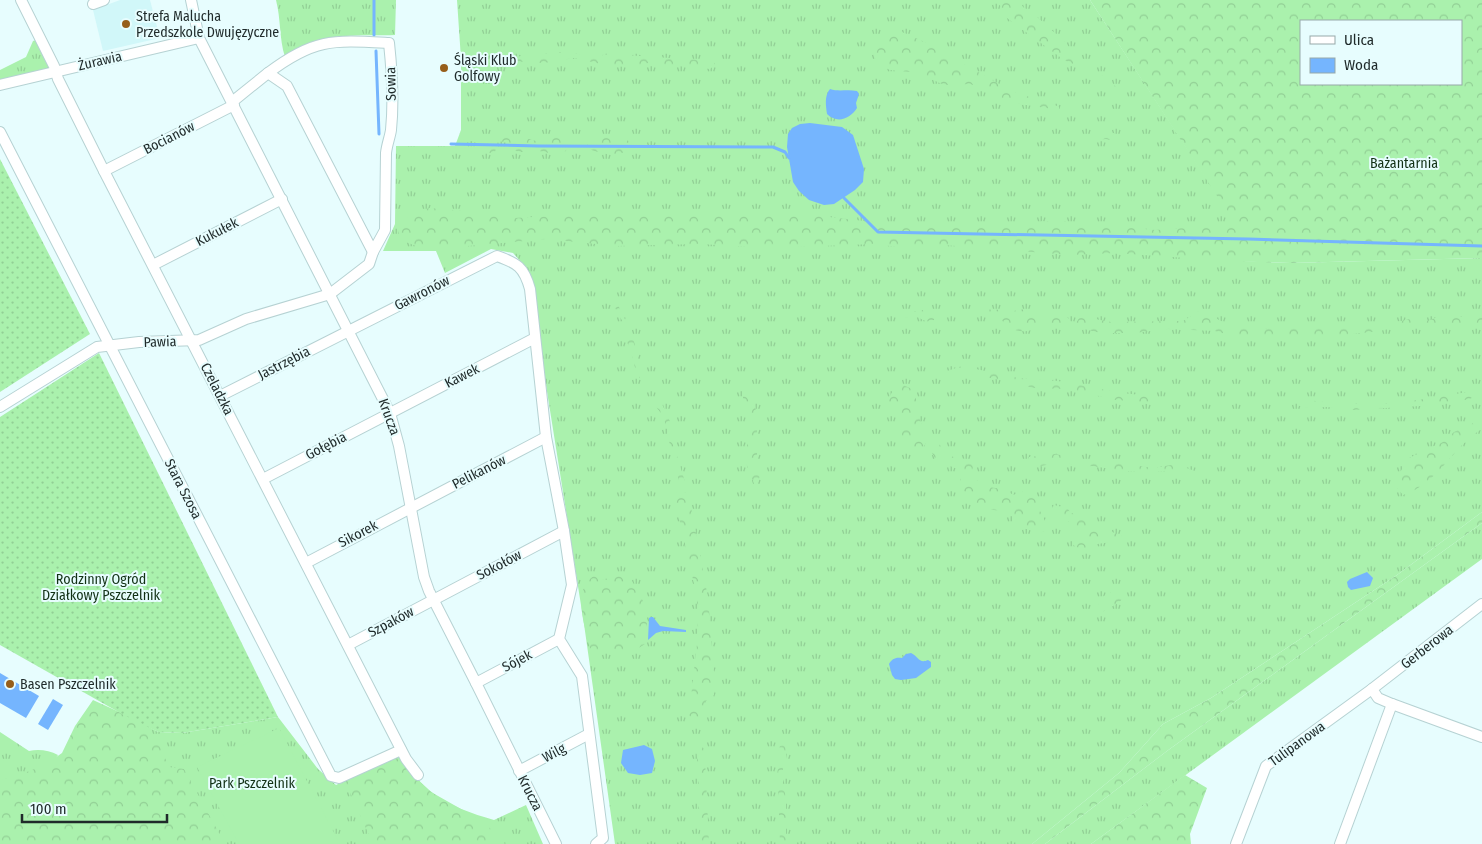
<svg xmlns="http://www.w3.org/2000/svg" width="1482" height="844" font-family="'Fira Sans Condensed',sans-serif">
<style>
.built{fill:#d1f7f9}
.grass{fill:url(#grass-tufts)}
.forest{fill:url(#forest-crowns);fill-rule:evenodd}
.garden{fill:url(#garden-dots)}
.pitch{fill:#aaf1ad}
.water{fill:#75b5fe}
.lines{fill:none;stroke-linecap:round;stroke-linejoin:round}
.stream{stroke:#75b5fe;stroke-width:3}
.minor-casing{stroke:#b6d2d3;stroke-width:12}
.minor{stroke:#fff;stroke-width:10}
.poi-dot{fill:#965e1a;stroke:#e7fdfe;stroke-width:2}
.labels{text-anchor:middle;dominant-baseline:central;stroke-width:4;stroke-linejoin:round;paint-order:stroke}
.poi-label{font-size:14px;fill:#1f2a2a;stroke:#e7fdfe;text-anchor:start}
.street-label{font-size:14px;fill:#1f2a2a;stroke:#e7fdfe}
.park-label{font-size:14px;fill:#123115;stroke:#e7fdfe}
</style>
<defs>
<pattern id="grass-tufts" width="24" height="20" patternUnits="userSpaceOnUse" patternTransform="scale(1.25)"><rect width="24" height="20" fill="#aaf1ad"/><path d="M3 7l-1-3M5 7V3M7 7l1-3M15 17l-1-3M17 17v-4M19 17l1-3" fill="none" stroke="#92cf95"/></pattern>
<pattern id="forest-crowns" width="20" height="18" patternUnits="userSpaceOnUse" patternTransform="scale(1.25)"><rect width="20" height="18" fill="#aaf1ad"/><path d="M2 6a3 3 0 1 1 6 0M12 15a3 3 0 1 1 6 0" fill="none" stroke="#92cf95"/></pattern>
<pattern id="garden-dots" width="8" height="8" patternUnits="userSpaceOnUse" patternTransform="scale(1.25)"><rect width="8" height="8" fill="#aaf1ad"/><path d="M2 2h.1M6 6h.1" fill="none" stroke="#92cf95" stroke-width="1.8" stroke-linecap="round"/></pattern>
</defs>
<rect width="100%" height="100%" fill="#e7fdfe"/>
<path class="built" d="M120,0h30l10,38 -57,13 -10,-41z"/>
<g class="grass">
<path d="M276,0h120l-1,35c-28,1 -59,-2 -86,8 -8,3 -16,9 -24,14 -6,-19 -4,-38 -9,-57z"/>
<path d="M457,0h633l143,219 -1,9 12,33 46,2 192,-5v254l-85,63 -186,123 -48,26 -44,49 -87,71h-417l-31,-220 -42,-264 -20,-97 -9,-10 -22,-4 -46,24 -9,-22h-53l12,-27 1,-78h59l6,-16v-71z"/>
<path d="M36,40l13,25 -2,5 -47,10v-10l26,-13 7,-16z"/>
<path d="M1482,523v36l-391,285h-46l122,-93z"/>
<path d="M278,717l40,52 18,16 61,-30c10,12 20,25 32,35 17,15 44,24 65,30l32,-15 17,39h-543v-112l29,19c9,-2 20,-1 29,4l-10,15 91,-49 19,11 24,1z"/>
</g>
<g class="forest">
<path d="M997,0h22l4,7 13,9 30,27 8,11 38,29 4,4 -1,3 -12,-6 -23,-17 -16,-7 -57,-42z"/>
<path d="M1090,0h392v258l-192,5 -61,-2 -114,-8 -44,2 -128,-10 -22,5 -47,-6 -105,4 -69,-4 -84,2 -70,-7 -112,10 -18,-3 -10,-4 -7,-6 -1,-14 15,-8 16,-6 60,5 25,5 95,-5 100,3 76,-4 106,12 51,1 119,-4 94,9 61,-4 16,1v-8zM1461,21v63h-160v-63z"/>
<path d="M902,32l50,22 12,10 44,25 11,5 29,8 11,5v3l-39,-6 -14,-4 -14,-8 -22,-8 -26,1 -15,-7 -19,-6 -20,-2 -14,-6 -2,-13 3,-9z"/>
<path d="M566,51l24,6 20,-3 90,6 15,3v2l-5,4 -62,-6 -17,4 -21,-1 -36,-8 -30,5 -34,-2 -26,10h-4v-4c25,-14 58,-10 86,-16z"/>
<path d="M1102,132c9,-1 17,2 21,10 -6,0 -11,-2 -17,-3 -7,0 -11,3 -17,0l1,-5 9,1z"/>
<path d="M549,134l6,2 7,-2 5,10 -1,7c-13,6 -15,1 -28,0 -9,0 -16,3 -24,-1l-3,-7 -13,-2 -3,11 -6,1 -3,-2 11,-16c4,0 22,0 25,1 6,2 10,5 16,5l4,-4z"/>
<path d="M603,135c52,3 23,30 -14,14l-3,-8 8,-4z"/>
<path d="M613,290c3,6 4,14 7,19 11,22 20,43 20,69l-3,1c-2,-15 -6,-28 -12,-42 -2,-5 1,-11 -2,-15 -7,-12 -9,-15 -13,-29z"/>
<path d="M984,306l5,1 2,4 9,-2 7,3 18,-3 17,6 24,1 4,4 1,4c-10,6 -17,3 -27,3 -4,0 -8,2 -12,3 -14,4 -23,-1 -32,-12l-15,-3 -4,-6z"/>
<path d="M930,308l5,2 -1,10c-9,4 -13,-2 -21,-6l-5,4 -6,-1 1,-5 3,-1h14z"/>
<path d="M1199,311h9c11,12 24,15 40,18l135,-4 27,-6 3,3 -14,5 -20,4 -69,8 -37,-2 -33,1 -25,-7 -47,-2 -34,4h-21l-17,-1 -16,-4 -4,-5 3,-5 6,-1 26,5 72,-1z"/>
<path d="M1482,314v8l-10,2 -47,3 -2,-5 12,-4 34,-2z"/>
<path d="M962,366l56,12 40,3 64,12 29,3 4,3v3l-7,2 -16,-3 -16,-1 -47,-11 -35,-1 -65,-15 -22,1v-3z"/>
<path d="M746,381h4l7,35v44l3,15 -3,11 -3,-2c-2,-8 -8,-18 -9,-26 0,-9 5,-18 5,-27 0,-18 -13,-33 -4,-50z"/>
<path d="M903,385l7,3 5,6 5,26 6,15v8l-4,6 -6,2c-18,-7 -12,-15 -16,-29 -2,-5 -6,-8 -9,-13 -6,-11 2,-21 12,-24z"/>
<path d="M1474,391l4,3 -8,5 -33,6 -86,5 -24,-3 -21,1 -9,-3 3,-4 7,-1 35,4h50z"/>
<path d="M650,398l12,6 10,22 5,30 8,26 -3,6 -3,-2c0,-11 -5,-20 -7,-31 -5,-20 -3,-40 -22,-53z"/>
<path d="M1482,419v10c-30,18 -44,55 -79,66l-6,-7v-11l12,-19 34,-16 11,-10z"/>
<path d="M934,443l5,1 10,12 21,4 3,4 -1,11c17,20 26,7 41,20 9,-4 14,-5 23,0v8l12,24 -3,4 -7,2 -20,-7 -5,-3v-7c-9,-7 -21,-5 -31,-8 -5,-2 -16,-17 -23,-21l1,-7 3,-6c-4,-7 -14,-6 -19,-13l-8,-1 -4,-7 -1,-8z"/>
<path d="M1056,454l20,6 51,4 26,4 18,-3 10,1 14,5 1,4 -5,1 -17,-6 -20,2 -30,-1 -32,-5 -14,1 -10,-4h-12l-25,5 -4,-6 2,-5z"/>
<path d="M679,490l8,3 2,3 19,102 7,87 -1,10 -8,6 -1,12 -5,8 -6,-1 -5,-5 9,-80 -1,-38 -23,-102z"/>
<path d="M1054,505l13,3 4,5 14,2c9,12 22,15 36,20l1,5 -2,3c-8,0 -17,-1 -25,2 -10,2 -12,6 -22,0l2,-13v-7l-15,-8h-8l-2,-5z"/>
<path d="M1482,512v11l-315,228 -122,93h-13l87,-71 44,-49 48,-26 186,-123z"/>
<path d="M618,572l8,1c20,27 24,39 19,71l-11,7 -21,-2 -15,4 -8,-5c-5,-22 -19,-59 5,-73l8,5 9,-1z"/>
<path d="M1112,592l8,1 3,5c-7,9 -15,8 -24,17l-4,1c2,-12 5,-20 17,-24z"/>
<path d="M93,700l46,21 18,19 12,27 15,2 41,75h-225v-64l19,-5 26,-10 17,-12 13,-27z"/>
<path d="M696,745h5l3,4 1,10 4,85h-8l-2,-37v-24z"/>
<path d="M785,745l2,14 -4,6v18l3,16v45h-6l-3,-88 3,-10z"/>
<path d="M397,755l20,24 14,13 53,30 21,22h-132l-28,-63z"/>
<path d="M1185,775l22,13 -17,46 1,10h-100z"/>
</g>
<g class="garden">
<path d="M0,159l90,175 -90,58z"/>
<path d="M99,353l179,364 -96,16 -24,-1 -36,-18 -122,-69v-228z"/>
</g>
<path class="pitch" d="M279,728l61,116h-101l-42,-77z"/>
<g class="water">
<path d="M830,89c9,3 17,0 27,2l2,3 -3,9 1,5c-7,11 -20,16 -30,6 -1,-8 -3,-18 3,-25z"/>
<path d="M810,123l32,4 11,8 11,34 -1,13 -8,8 -21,14 -10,1 -15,-5 -10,-9 -6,-9 -6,-35 1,-13 4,-6 8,-4z"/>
<path d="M1367,572l6,6 -3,8 -19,4 -3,-3 -1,-5 3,-3z"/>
<path d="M651,617h2l7,9 26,4v2l-23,-1 -7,2 -8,7 1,-22z"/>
<path d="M911,653c8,4 8,11 17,7l3,2v5l-15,11 -15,2 -6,-1 -3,-4 -3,-11c3,-5 6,-7 13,-6l4,-4z"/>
<path d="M0,673l39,23 -13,22 -26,-15z"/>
<path d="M53,699l10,6 -15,25 -10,-6z"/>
<path d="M644,745l8,4 3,12 -3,12 -12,2 -12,-2 -7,-10 2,-13z"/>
</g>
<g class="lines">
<g class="stream">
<path d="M374,0v35"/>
<path d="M376,51l3,83"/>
<path d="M451,144l87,2 235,1 12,5 4,6"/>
<path d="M844,198l34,34 370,7 234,7"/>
</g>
<defs>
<g id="minor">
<path d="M21,0l33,66 4,13 46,92 302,588 12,16"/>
<path d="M191,0l8,38 191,375 9,33 25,131 5,14 47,92 80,161"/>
<path d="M93,4l11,-4"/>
<path d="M0,85l199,-47"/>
<path d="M232,102l36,-29 19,13 86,166"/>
<path d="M0,132l331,644 8,2 62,-28"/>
<path d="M104,171l130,-66"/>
<path d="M153,265l129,-66"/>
<path d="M220,396l277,-140c20,7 27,11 33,33l16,148 18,94 8,54 -13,54 23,37 21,162 -7,6"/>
<path d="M0,407l97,-60 42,-5 60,-2 47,-21 84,-25 39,-30 4,-12 12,-22 1,-77c1,-9 4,-16 5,-23 3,-29 1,-59 -2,-87 -56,-3 -75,-5 -121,30"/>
<path d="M263,479l272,-141"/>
<path d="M306,563l240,-126"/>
<path d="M348,645l216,-114"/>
<path d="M476,683l83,-44"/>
<path d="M1372,689l6,9 14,6 90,33"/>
<path d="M519,771l70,-37"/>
<path d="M1236,844l30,-78 106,-77 110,-85"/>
<path d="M1340,844l52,-140"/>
</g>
</defs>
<use href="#minor" class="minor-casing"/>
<use href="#minor" class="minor"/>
</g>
<g class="poi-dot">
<circle cx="126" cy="24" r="5"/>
<circle cx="444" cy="68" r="5"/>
<circle cx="10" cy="684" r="5"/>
</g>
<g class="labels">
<g class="poi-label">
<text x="136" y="16">Strefa Malucha<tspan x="136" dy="16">Przedszkole Dwujęzyczne</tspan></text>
<text x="454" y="60">Śląski Klub<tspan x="454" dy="16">Golfowy</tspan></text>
<text x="20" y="684">Basen Pszczelnik</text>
</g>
<g class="street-label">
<text transform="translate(100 61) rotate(-13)">Żurawia</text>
<text transform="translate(391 84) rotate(-91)">Sowia</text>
<text transform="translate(169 138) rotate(-27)">Bocianów</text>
<text transform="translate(217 232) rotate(-27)">Kukułek</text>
<text transform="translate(422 293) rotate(-27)">Gawronów</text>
<text transform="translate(160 342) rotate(-2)">Pawia</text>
<text transform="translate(284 363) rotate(-27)">Jastrzębia</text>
<text transform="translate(462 376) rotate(-27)">Kawek</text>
<text transform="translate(217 389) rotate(63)">Czeladzka</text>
<text transform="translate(389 417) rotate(70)">Krucza</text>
<text transform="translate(326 446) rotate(-27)">Gołębia</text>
<text transform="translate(479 472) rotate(-27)">Pelikanów</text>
<text transform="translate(183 489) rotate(63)">Stara Szosa</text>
<text transform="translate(358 534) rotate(-28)">Sikorek</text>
<text transform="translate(499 565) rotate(-28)">Sokołów</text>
<text transform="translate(391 622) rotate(-28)">Szpaków</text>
<text transform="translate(1427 647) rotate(-38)">Gerberowa</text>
<text transform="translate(517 661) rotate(-28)">Sójek</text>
<text transform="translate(1297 744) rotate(-36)">Tulipanowa</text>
<text transform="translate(554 753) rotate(-28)">Wilg</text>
<text transform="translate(530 793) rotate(63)">Krucza</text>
</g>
<g class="park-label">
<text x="1404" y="163">Bażantarnia</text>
<text x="101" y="579">Rodzinny Ogród<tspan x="101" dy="16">Działkowy Pszczelnik</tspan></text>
<text x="252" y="783">Park Pszczelnik</text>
</g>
</g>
<rect x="1300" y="20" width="162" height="65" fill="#e7fdfe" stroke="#97a9a9"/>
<rect x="1310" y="36" width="25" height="8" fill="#ffffff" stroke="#97a9a9"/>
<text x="1344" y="45" font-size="15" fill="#1f2a2a">Ulica</text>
<rect x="1310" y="58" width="25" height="15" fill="#75b5fe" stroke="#97a9a9"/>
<text x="1344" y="70" font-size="15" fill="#1f2a2a">Woda</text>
<path d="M22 814v8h145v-8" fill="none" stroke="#1f2a2a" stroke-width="2.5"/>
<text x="30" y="814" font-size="15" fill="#1f2a2a" stroke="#e7fdfe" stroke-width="4" paint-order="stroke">100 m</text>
</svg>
